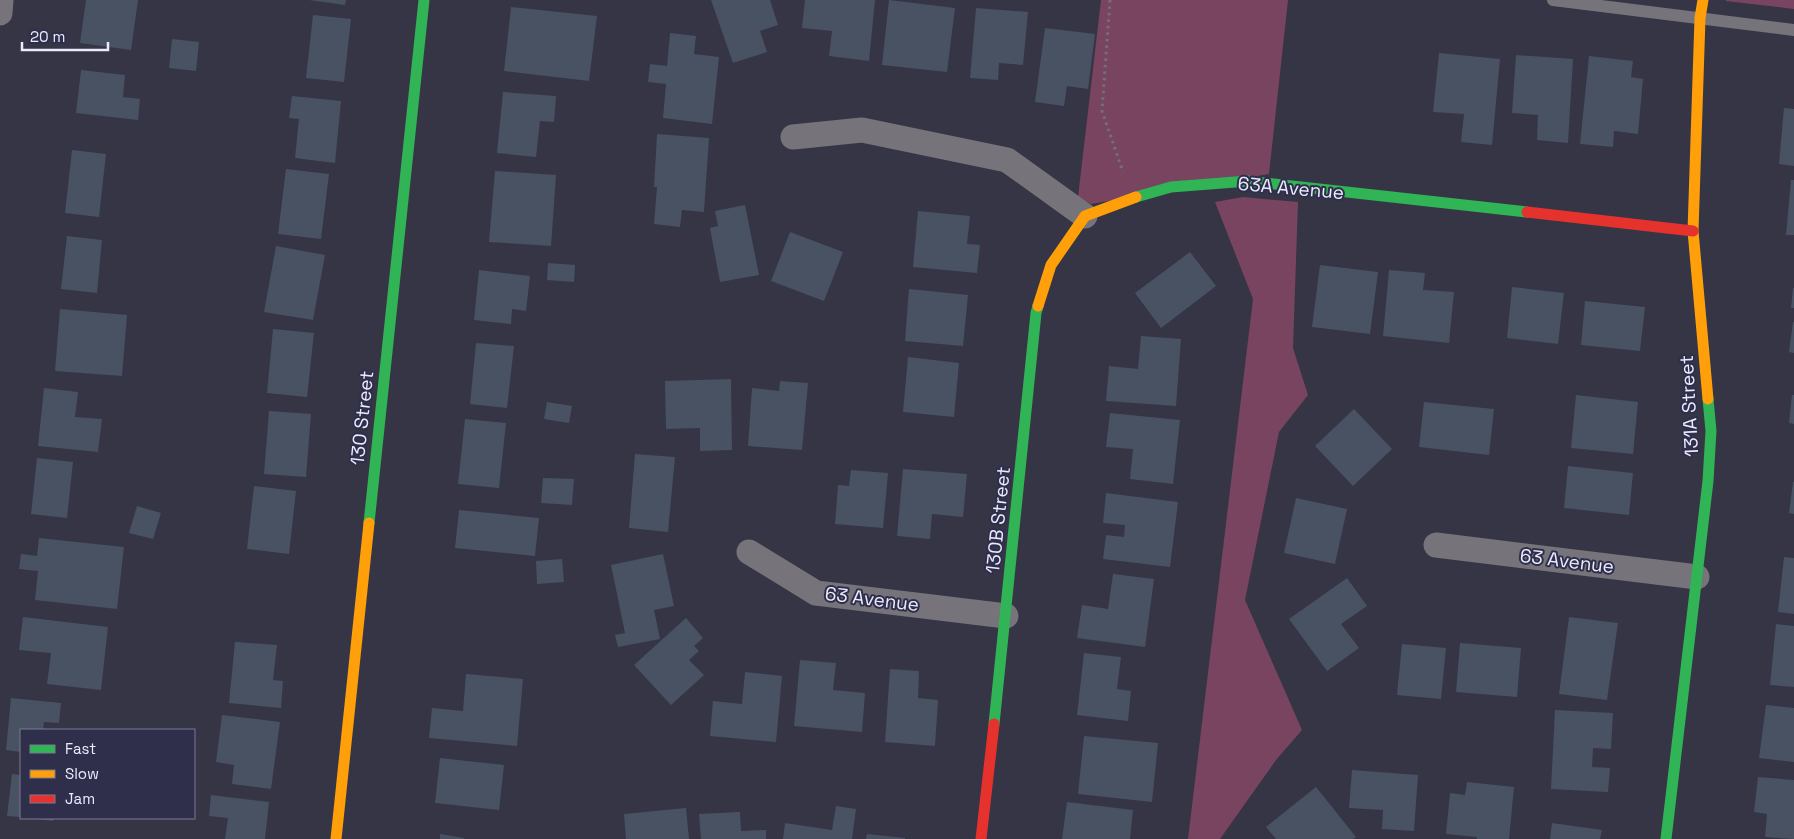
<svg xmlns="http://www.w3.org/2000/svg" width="1794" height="839" font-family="'Space Grotesk',sans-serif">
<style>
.green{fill:#78445f}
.building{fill:#485262}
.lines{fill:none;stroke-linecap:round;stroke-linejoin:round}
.path{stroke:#727078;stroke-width:3;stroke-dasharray:2.5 4;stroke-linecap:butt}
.lane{stroke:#76737a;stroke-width:12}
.street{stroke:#76737a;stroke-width:25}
.fast{stroke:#30b455;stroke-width:11}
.slow{stroke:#ff9f0a;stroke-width:11}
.jam{stroke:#e5322d;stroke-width:11}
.labels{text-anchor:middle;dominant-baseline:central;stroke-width:4;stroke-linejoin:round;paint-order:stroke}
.street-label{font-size:19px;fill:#eaebfe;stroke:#2f2f4b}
</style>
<rect width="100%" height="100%" fill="#353545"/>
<g class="green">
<path d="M1101,0h187l-19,174 -178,30 -13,-7z"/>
<path d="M1726,0h68v9l-68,-8z"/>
<path d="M1243,197l55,5 -5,146 15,47 -29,37 -34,168 57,130 -26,30 -56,79h-32l65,-540 -38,-97z"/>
</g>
<g class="building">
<path d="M86,0h52l-7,50 -51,-7z"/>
<path d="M309,0h37l-1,5z"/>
<path d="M711,0h59l8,25 -18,6 7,21 -34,11z"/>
<path d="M805,0h70l-6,61 -40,-5 3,-25 -30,-3z"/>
<path d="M889,0l66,8 -8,64 -65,-7z"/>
<path d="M511,7l86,9 -8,65 -85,-10z"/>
<path d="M976,8l52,4 -5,53 -24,-2 -1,17 -28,-2z"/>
<path d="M313,15l38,4 -7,63 -38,-4z"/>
<path d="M1045,28l50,6 -7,55 -21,-3 -3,20 -29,-4z"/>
<path d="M670,33l26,3 -2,18 25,3 -7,67 -49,-6 3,-34 -18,-2 2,-18 17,2z"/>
<path d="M172,39l27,3 -3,29 -27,-3z"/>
<path d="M1439,53l61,6 -8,86 -31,-3 3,-28 -31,-2z"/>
<path d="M1516,55l57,4 -5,84 -31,-3 1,-25 -26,-2z"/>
<path d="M1589,56l44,5 -2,16 12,2 -5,55 -24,-3 -1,16 -33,-3z"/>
<path d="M81,70l44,5 -2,22 17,2 -2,21 -62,-7z"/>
<path d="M503,92l53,4 -2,26 -14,-1 -4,36 -39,-4z"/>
<path d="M292,96l49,5 -6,62 -40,-5 4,-39 -10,-1z"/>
<path d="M1784,108l10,1v57l-15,-2z"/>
<path d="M657,134l52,4 -5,74 -22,-2 -2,17 -26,-3 3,-37h-3z"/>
<path d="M72,150l34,4 -7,63 -34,-4z"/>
<path d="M286,169l43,5 -8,65 -43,-5z"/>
<path d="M495,171l61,4 -5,71 -62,-4z"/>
<path d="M1791,180h3v55h-8z"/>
<path d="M745,205l14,70 -39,7 -10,-54 8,-2 -3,-15z"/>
<path d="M918,211l52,5 -3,28 13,1 -3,28 -64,-6z"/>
<path d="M790,232l53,20 -19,49 -53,-20z"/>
<path d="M67,236l35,4 -5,53 -36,-4z"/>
<path d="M276,246l49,9 -12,65 -49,-8z"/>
<path d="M1190,252l26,34 -55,42 -26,-35z"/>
<path d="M548,263l27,2 -1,17 -27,-2z"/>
<path d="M1320,265l58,7 -8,62 -58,-7z"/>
<path d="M479,270l51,6 -4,35 -14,-2 -1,15 -37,-4z"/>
<path d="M1389,270l36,3 -2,17 31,2 -5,51 -66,-7z"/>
<path d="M1512,287l52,6 -6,51 -51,-6z"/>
<path d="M1793,288h1v20h-3z"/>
<path d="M909,289l59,6 -5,51 -58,-5z"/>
<path d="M1585,301l60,6 -5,44 -59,-6z"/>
<path d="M60,309l67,6 -5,61 -67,-5z"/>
<path d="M1793,322h1v31l-5,-1z"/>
<path d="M273,329l41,4 -7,64 -40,-4z"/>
<path d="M1141,336l40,3 -5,67 -70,-5 3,-35 29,3z"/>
<path d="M476,343l38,3 -7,62 -37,-4z"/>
<path d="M908,357l51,6 -5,54 -51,-5z"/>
<path d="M731,379l1,71 -32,1v-23l-34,1 -1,-48z"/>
<path d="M780,381l28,2 -6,67 -54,-4 4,-58 27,3z"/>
<path d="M44,388l34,4 -3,25 27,2 -4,33 -60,-6z"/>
<path d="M1576,395l62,7 -5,52 -62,-6z"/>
<path d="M1792,395h2v29l-5,-1z"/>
<path d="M547,402l25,4 -3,17 -25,-4z"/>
<path d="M1424,402l70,7 -5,46 -70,-8z"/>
<path d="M1354,409l38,40 -39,37 -38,-40z"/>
<path d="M269,411l42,3 -5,63 -42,-3z"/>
<path d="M1110,413l70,7 -7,64 -43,-5 3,-30 -27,-2z"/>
<path d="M465,419l41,4 -7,65 -41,-4z"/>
<path d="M635,454l40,3 -7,75 -39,-4z"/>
<path d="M37,458l36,4 -6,56 -36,-4z"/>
<path d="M1568,466l65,7 -4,42 -65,-7z"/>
<path d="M903,469l64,5 -4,43 -31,-3 -2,25 -33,-3z"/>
<path d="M851,470l37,3 -5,55 -48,-4 3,-39 11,1z"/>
<path d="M543,478l31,1 -2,26 -31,-2z"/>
<path d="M1793,482h1v32l-5,-1z"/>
<path d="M254,486l42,5 -7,63 -42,-5z"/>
<path d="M1106,493l72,9 -8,65 -67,-8 3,-24 18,2 1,-12 -22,-2z"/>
<path d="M1296,498l51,11 -12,55 -51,-11z"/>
<path d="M137,506l24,7 -8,26 -24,-6z"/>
<path d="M459,510l80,8 -4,38 -80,-8z"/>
<path d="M39,538l85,9 -7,62 -82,-9 3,-29 -19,-2 2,-15 16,2z"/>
<path d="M663,554l11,52 -20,4 6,29 -42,8 -3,-12 10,-2 -14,-68z"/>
<path d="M1784,557l10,1v56l-16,-2z"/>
<path d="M562,559l2,23 -27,2 -1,-23z"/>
<path d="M1113,574l41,5 -9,68 -68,-9 5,-33 26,4z"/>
<path d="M1347,578l20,28 -26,18 18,24 -32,23 -38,-52z"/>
<path d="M23,617l85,10 -7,63 -54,-6 4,-31 -32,-3z"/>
<path d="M1569,617l49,6 -11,77 -48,-6z"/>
<path d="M686,618l17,20 -9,8 5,5 -10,9 15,15 -33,30 -37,-40z"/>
<path d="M1776,624l18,2v61l-24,-2z"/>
<path d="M235,642l42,3 -4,35 10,1 -2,27 -52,-5z"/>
<path d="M1460,643l61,5 -4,49 -61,-5z"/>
<path d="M1402,644l44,4 -5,51 -44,-4z"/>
<path d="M1084,653l37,4 -4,32 14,2 -3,30 -51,-6z"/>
<path d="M800,660l36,3 -3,27 32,3 -3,39 -68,-6z"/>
<path d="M890,669l29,2 -1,27 20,2 -3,46 -50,-4z"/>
<path d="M745,672l37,4 -6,66 -66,-6 3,-35 29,3z"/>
<path d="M466,674l57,5 -6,67 -88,-8 3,-30 31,3z"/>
<path d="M11,698l50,5 -2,20 -15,-1 -1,8h-22v22l-15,-2z"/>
<path d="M1766,705l28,3v54l-35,-4z"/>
<path d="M1555,710l58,3 -2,36 -18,-1 -1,19 18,1 -2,24 -57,-3z"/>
<path d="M222,715l58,7 -9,67 -39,-5 2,-19 -18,-3z"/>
<path d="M1084,736l74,7 -6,59 -74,-8z"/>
<path d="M440,758l64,7 -5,45 -64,-7z"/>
<path d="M1352,770l66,5 -4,56 -32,-2 1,-19 -34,-2z"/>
<path d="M12,774l9,1v42l-14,-1z"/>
<path d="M1758,777l36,3v59l-29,-2 2,-23 -13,-2z"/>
<path d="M1467,782l47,5 -5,52h-32v-2l-31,-3 4,-41 15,2z"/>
<path d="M1316,787l40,50 -3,2h-77l-10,-12z"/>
<path d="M211,795l58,7 -4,37h-40l3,-21 -19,-2z"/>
<path d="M1067,802l66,8 -3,29h-68z"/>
<path d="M836,806l20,3 -4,30h-69l2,-16 47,7z"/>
<path d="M686,808l3,31h-63l-2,-25z"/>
<path d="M740,812l1,19 25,-1v9h-65l-2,-25z"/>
<path d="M38,818h16l-1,3 -15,-2z"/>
<path d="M1552,823l50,7 -2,9h-50z"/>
<path d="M440,834l24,4v1h-24z"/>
<path d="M867,834l38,4v1h-39z"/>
</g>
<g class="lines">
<path class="path" d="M1110,0l-8,111 21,61"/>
<path class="lane" d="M1553,0l241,30"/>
<g class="street">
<path d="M0,13l1,-13"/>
<path d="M793,137l69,-7 145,30 78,56"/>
<path d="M1436,545l261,32"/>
<path d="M749,552l67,41 190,23"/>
</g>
<g class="fast">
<path d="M1136,197l35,-10 77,-6 279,31"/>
<path d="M369,523l55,-523"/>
<path d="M994,724l42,-411 2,-7"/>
<path d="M1666,839l42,-358 3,-50 -3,-32"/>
</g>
<g class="slow">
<path d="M1703,0l-3,18 -7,213 15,168"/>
<path d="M1038,306l13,-41 34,-49 51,-19"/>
<path d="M336,839l33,-316"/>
</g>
<g class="jam">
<path d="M1527,212l166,19"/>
<path d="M981,839l13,-115"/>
</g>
</g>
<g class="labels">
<g class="street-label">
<text transform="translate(1291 188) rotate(5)">63A Avenue</text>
<text transform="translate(1689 406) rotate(-93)">131A Street</text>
<text transform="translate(362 418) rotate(-84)">130 Street</text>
<text transform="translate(998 520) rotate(-84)">130B Street</text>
<text transform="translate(1567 561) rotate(7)">63 Avenue</text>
<text transform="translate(872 599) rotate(7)">63 Avenue</text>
</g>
</g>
<rect x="20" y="729" width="175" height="90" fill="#2f2f4b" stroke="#7a7a93"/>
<rect x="30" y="745" width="25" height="8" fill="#30b455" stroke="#7a7a93"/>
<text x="65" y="754" font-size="15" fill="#eaebfe">Fast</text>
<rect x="30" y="770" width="25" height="8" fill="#ff9f0a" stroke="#7a7a93"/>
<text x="65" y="779" font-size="15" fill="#eaebfe">Slow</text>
<rect x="30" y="795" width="25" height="8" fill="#e5322d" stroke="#7a7a93"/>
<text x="65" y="804" font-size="15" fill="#eaebfe">Jam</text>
<path d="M22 42v8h86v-8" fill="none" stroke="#eaebfe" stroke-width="2.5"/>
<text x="30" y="42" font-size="15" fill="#eaebfe" stroke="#2f2f4b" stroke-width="4" paint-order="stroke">20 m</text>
</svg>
